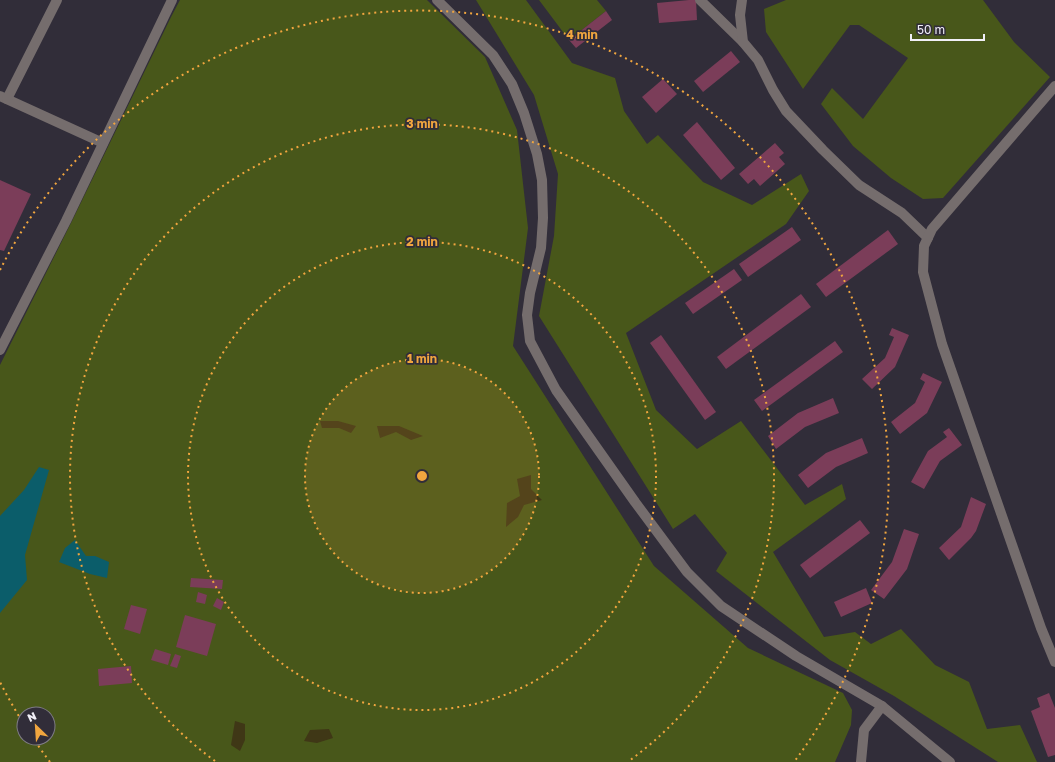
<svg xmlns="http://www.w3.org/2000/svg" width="1055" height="762" font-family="'Golos Text',sans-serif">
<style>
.green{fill:#48571a;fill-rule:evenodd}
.sand{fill:#3f3716}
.water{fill:#0b5d6a}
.building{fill:#7b3d59}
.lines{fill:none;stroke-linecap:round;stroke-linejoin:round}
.minor{stroke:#756d6d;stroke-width:10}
.ring{fill:none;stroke:#f1a63f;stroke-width:2;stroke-dasharray:2 4}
.centre{fill:#f1a63f;stroke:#312d39;stroke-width:2}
.ring-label{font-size:12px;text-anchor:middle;font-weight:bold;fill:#f1a63f;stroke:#312d39;stroke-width:3.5;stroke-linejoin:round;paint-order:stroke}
</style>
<rect width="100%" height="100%" fill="#312d39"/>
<g class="green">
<path d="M180,0h247l58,57 32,73 11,98 -15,118 141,220 94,82 95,45 9,17 -1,15 -16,37h-835v-397l72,-144 99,-204zM24,714h24v24h-24z"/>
<path d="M476,0h50l46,63 43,15 9,33 23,33 11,-9 45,47 49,23 49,-31 8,17 -23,33 -160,109 30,77 41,39 44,-28 64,84 37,-21 4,15 -73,53 51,85 31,-5 16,12 30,-15 34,36 34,17 18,47 33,-4 17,37h-39l-104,-66 -64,-36 -114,-89 11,-18 -32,-39 -22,15 -134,-213 15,-80 4,-62 -24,-79z"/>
<path d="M539,0h58l9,11 -37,29z"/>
<path d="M786,0h197l31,42 36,35 -107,121 -20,1 -32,-21 -38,-32 -32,-42 11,-16 31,31 45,-61 -49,-33h-9l-47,64 -37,-57 -2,-23z"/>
</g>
<g class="sand">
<path d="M320,421h18l18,5 -5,7 -12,-5h-17z"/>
<path d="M377,426h22l24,10 -12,4 -15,-8 -16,6z"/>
<path d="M531,475v14l11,11 -18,5 -6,12 -12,10 1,-24 13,-7 -3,-17z"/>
<path d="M235,721l10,3v16l-5,11 -9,-6z"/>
<path d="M329,729l4,9 -16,5 -13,-2 6,-11z"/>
</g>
<g class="water">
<path d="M39,467l10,3 -24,85 2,25 -27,33v-97l24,-26z"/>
<path d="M75,540l11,16h9l14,6 -2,16 -17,-4 -31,-12 6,-14z"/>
</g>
<g class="building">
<path d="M689,0h7l1,20 -38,3 -2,-20z"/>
<path d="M606,11l6,9 -36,28 -7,-8z"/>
<path d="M731,51l9,11 -37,30 -9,-11z"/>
<path d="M663,79l14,15 -21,19 -14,-16z"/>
<path d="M697,122l38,46 -14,12 -38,-45z"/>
<path d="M775,143l9,10 -5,4 6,7 -25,22 -6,-7 -6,5 -9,-10z"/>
<path d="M0,180l31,14 -27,57 -4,-1z"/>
<path d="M792,227l9,13 -53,37 -9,-13z"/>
<path d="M888,230l10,14 -72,53 -10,-13z"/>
<path d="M734,269l8,11 -49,34 -8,-11z"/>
<path d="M801,294l10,13 -85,62 -9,-12z"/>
<path d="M892,328l17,7 -14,32 -23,22 -10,-10 23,-21 9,-21 -5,-2z"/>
<path d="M661,335l55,77 -11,8 -55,-77z"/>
<path d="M835,341l8,11 -81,59 -8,-11z"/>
<path d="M923,373l19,9 -15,31 -27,21 -9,-12 24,-19 10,-21 -5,-3z"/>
<path d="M833,398l6,15 -34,14 -29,22 -8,-13 30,-23z"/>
<path d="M949,428l13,17 -22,16 -16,28 -13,-7 17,-31 19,-14 -4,-5z"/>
<path d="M862,438l6,15 -32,14 -28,21 -10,-13 28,-22z"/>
<path d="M971,497l15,7 -10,27 -5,7 -22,22 -10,-12 22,-21z"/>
<path d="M860,520l10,13 -60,45 -10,-13z"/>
<path d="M904,529l15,5 -12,35 -23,30 -13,-9 21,-28z"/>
<path d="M191,578l32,2 -1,9 -32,-2z"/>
<path d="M866,588l6,15 -31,14 -7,-15z"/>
<path d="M198,592l9,3 -2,9 -9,-2z"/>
<path d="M217,598l7,4 -3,8 -8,-4z"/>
<path d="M131,605l16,4 -7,25 -16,-5z"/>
<path d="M185,615l31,9 -9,32 -31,-9z"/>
<path d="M155,649l16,5 -3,11 -17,-5z"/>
<path d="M175,654l6,2 -4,12 -7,-2z"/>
<path d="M131,666l1,17 -33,3 -1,-17z"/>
<path d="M1049,693l6,15v47l-7,2 -17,-46 9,-4 -3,-9z"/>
</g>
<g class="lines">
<g class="minor">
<path d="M437,0l56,55 19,29 12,29 13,41 5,26 1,38 -2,30 -11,45 -3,22 3,26 26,49 79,112 52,70 34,34 75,50 86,50 -18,24 -3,32"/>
<path d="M700,0l43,42"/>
<path d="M742,0l-2,15 3,27 15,18 15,30 13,21 37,39 36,35 43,28 26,25"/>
<path d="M1055,86l-123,143 -8,17 -1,26 19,72 99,284 14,34"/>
<path d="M0,96l103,47"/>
<path d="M7,99l50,-99"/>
<path d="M0,350l66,-129 106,-221"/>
<path d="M882,706l68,56"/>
</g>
</g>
<circle cx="422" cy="476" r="117" fill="#f1a63f" fill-opacity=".12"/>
<g class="ring">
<circle cx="422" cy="476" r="117"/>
<circle cx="422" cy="476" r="234"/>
<path d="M215 761A352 352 0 1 1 629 761"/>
<path d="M50 762A469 469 0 0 1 33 738M22 721A469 469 0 0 1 0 682M0 270A469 469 0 1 1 794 762"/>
</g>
<circle cx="422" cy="476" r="6" class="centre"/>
<g class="ring-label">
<text x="582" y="39">4 min</text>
<text x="422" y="128">3 min</text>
<text x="422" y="246">2 min</text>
<text x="422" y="363">1 min</text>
</g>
<g transform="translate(36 726) rotate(335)"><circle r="19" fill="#312d39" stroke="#7e7b85"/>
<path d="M0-3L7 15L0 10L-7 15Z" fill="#f1a63f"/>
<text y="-6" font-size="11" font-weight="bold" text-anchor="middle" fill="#f1eff7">N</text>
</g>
<path d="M911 34v6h73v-6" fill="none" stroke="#f1eff7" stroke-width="2"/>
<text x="917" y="34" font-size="12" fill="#f1eff7" stroke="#312d39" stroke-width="3" paint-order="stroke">50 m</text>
</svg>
